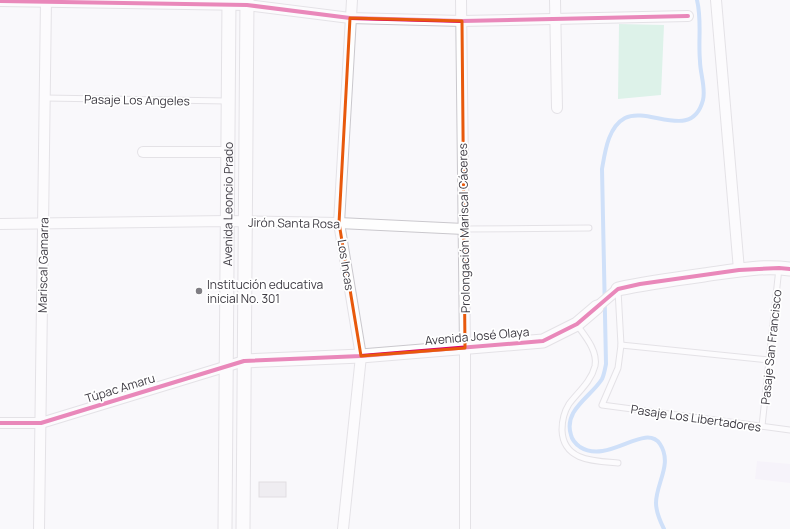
<svg xmlns="http://www.w3.org/2000/svg" width="790" height="529" font-family="Manrope,sans-serif">
<style>
.built{fill:#f2edf8}
.green{fill:#baebd3}
.lines{fill:none;stroke-linecap:round;stroke-linejoin:round}
.stream{stroke:#9bc4f5;stroke-width:4}
.building{fill:#e3e0e5;stroke:#c1bec2}
.service-casing{stroke:#cac8cd;stroke-width:7}
.minor-casing{stroke:#cac8cd;stroke-width:12}
.tertiary-casing{stroke:#cac8cd;stroke-width:15}
.service{stroke:#fefefe;stroke-width:5}
.minor{stroke:#fefefe;stroke-width:10}
.tertiary{stroke:#fefefe;stroke-width:13}
.cycleway-casing{stroke:#fff;stroke-width:6}
.cycleway{stroke:#d6006c;stroke-width:4}
.marked{fill:none;stroke:#e8590c;stroke-width:3;stroke-linejoin:round}
.poi-dot{fill:#7f7d83;stroke:#fff;stroke-width:1.5}
.labels{text-anchor:middle;dominant-baseline:central;stroke-width:3.5;stroke-linejoin:round;paint-order:stroke}
.street-label{font-size:12px;fill:#3e3b43;stroke:#fff}
.poi-label{font-size:12px;fill:#3e3b43;stroke:#fff;text-anchor:start}
</style>
<rect width="100%" height="100%" fill="#f9f8fb"/>
<path class="built" d="M757,461l33,3v19l-35,-4z"/>
<path class="green" d="M619,24l45,1 -3,70 -43,4z"/>
<g class="lines">
<path class="stream" d="M664,529c-4,-8 -8,-17 -8,-26 0,-20 17,-39 4,-59 -15,-22 -52,21 -80,3 -4,-3 -8,-7 -9,-12 -8,-25 20,-38 31,-56 2,-4 3,-10 4,-15l-4,-195c3,-17 6,-42 23,-51 24,-12 67,24 78,-18 3,-12 -3,-27 -3,-39 -2,-21 2,-41 -3,-61"/>
</g>
<rect class="building" x="259" y="482" width="27" height="15"/>
<g class="lines">
<defs>
<g id="service">
<path d="M45,98l182,3"/>
<path d="M464,229l125,-1"/>
<path d="M618,290l3,55 -3,23 -16,37 188,25"/>
<path d="M577,325c8,11 21,26 18,41 -4,16 -17,26 -26,38 -5,8 -7,17 -7,26 1,31 32,31 56,33"/>
<path d="M621,345l148,15"/>
<path d="M762,426l17,-158"/>
</g>
<g id="minor">
<path d="M461,0l4,348v181"/>
<path d="M555,0l2,108"/>
<path d="M716,0l23,270"/>
<path d="M0,1l247,4 103,13 112,3 226,-5"/>
<path d="M143,152h86"/>
<path d="M0,224l227,-3 112,2 125,6"/>
<path d="M597,307l21,-18"/>
<path d="M0,423h41l203,-62"/>
<path d="M39,529l7,-529"/>
<path d="M343,529l18,-173 -22,-133 13,-223"/>
</g>
<g id="tertiary">
<path d="M618,289c28,-6 57,-10 86,-14 28,-4 58,-10 86,-6"/>
<path d="M244,361l117,-5 182,-15 34,-17 20,-17"/>
<path id="s1" d="M225,529l4,-529"/>
<path d="M243,529l4,-529"/>
</g>
</defs>
<use href="#service" class="service-casing"/>
<use href="#minor" class="minor-casing"/>
<use href="#tertiary" class="tertiary-casing"/>
<use href="#service" class="service"/>
<use href="#minor" class="minor"/>
<use href="#tertiary" class="tertiary"/>
<defs>
<g id="cycleway">
<path d="M0,1l247,4 103,13 112,3 226,-5"/>
<path d="M0,423h41l203,-62 117,-5 182,-15 34,-17 41,-35 22,-5 99,-14 40,-2 11,1"/>
</g>
</defs>
<use href="#cycleway" class="cycleway-casing"/>
<use href="#cycleway" class="cycleway"/>
</g>
<path d="M0 0H790V529H0ZM350,18l112,3 3,327 -104,8 -22,-133z" fill="#f9f8fb" fill-opacity=".55" fill-rule="evenodd"/>
<path class="marked" d="M350,18l112,3 3,327 -104,8 -22,-133z"/>
<circle class="poi-dot" cx="199" cy="291" r="4"/>
<g class="labels">
<g class="street-label">
<text transform="translate(137 100) rotate(1)">Pasaje Los Angeles</text>
<text stroke="none"><textPath href="#s1" startOffset="325">Avenida Leoncio Prado</textPath></text>
<text transform="translate(294 223) rotate(1)">Jirón Santa Rosa</text>
<text transform="translate(464 228) rotate(-91)">Prolongación Mariscal Cáceres</text>
<text transform="translate(43 265) rotate(-89)">Mariscal Gamarra</text>
<text transform="translate(346 265) rotate(81)">Los Incas</text>
<text transform="translate(477 336) rotate(-5)">Avenida José Olaya</text>
<text transform="translate(771 347) rotate(-84)">Pasaje San Francisco</text>
<text transform="translate(120 388) rotate(-17)">Túpac Amaru</text>
<text transform="translate(696 418) rotate(8)">Pasaje Los Libertadores</text>
</g>
<g class="poi-label">
<text x="207" y="284">Institución educativa<tspan x="207" dy="14">inicial No. 301</tspan></text>
</g>
</g>
</svg>
